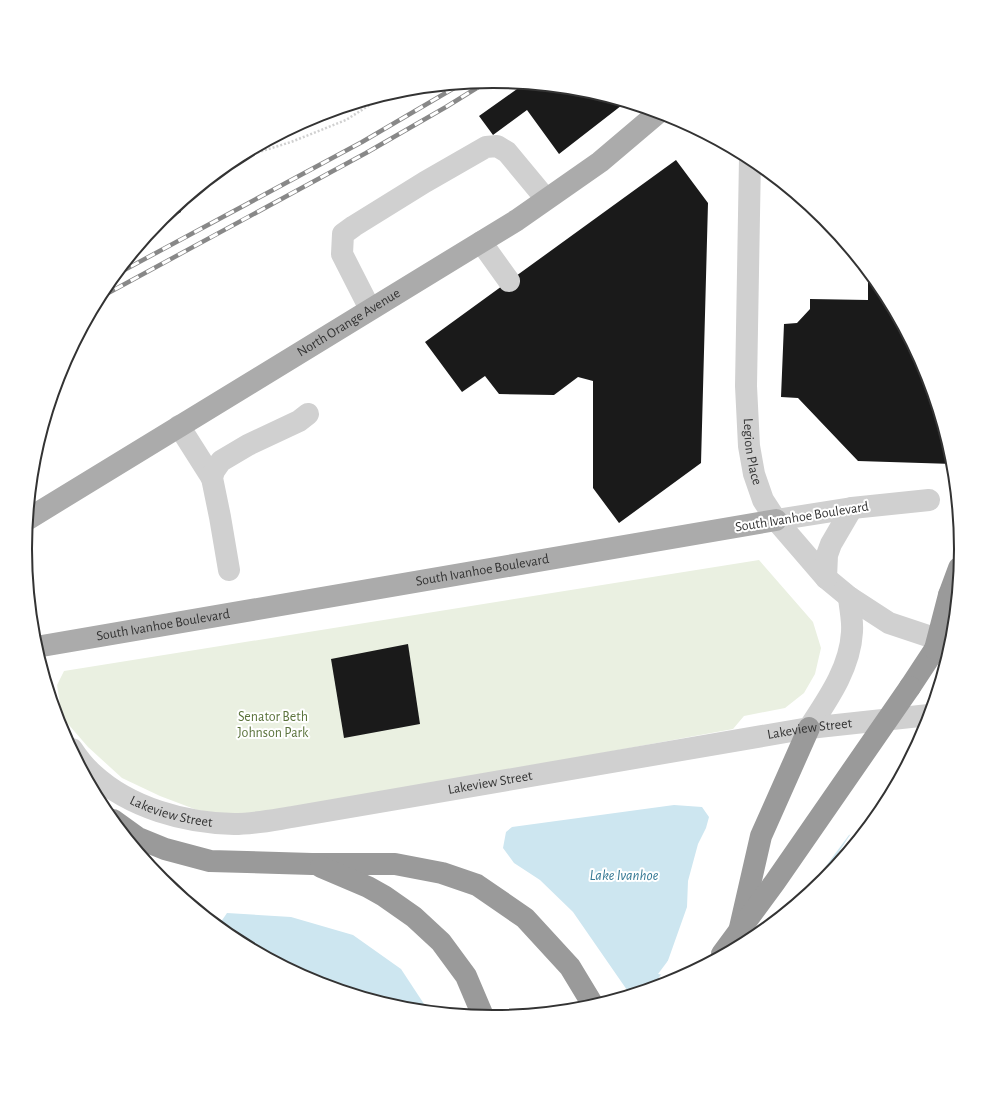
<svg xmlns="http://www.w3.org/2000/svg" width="986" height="1097" font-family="'Alegreya Sans',sans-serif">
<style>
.green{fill:#eaf0e1}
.water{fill:#cde6f0}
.pier{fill:#fff}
.building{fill:#1a1a1a}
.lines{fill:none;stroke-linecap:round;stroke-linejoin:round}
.path{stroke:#d0d0d0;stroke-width:2.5;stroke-dasharray:2 2;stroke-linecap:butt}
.minor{stroke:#d0d0d0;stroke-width:22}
.major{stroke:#ababab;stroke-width:22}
.highway{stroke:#9a9a9a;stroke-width:22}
.rail-casing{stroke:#888;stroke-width:4.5}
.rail{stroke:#fff;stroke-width:3;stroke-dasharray:9;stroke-linecap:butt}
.highway-bridge{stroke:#9a9a9a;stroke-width:22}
.labels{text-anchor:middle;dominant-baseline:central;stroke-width:4;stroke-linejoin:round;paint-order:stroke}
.street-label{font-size:14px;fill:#333;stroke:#fff}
.park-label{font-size:14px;fill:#5b733c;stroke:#fff}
.water-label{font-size:15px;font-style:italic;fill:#377a95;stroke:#fff}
.rim{fill:none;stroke:#333;stroke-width:2}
</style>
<rect width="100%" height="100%" fill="#fff"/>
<path class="green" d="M759,560l54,62 8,26 -6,26 -11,19 -19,15 -41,8 -11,13 -453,83 -46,3 -37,-5 -37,-14 -38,-18 -34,-31 -26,-30 -5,-32 7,-14z"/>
<g class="water">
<path d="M674,805l28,2 7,10 -3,11 -8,16 -10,37 -1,26 -22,62 -13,18 -20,6 -5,-3 -54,-78 -33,-32 -26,-17 -11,-15 3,-16 6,-5z"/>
<path d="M864,830l-40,50 -21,17 46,-62z"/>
<path d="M227,913l64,4 62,18 48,34 27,41 -27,-3 -87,-26 -81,-43 -15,-12z"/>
</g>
<g class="pier">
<path d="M864,828l1,1 -41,51 -7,5 35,-53z"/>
<path d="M849,833l-32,45 -16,20v-2z"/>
<path d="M673,954l-6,16 -3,5 -6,-1z"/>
</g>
<g class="building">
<path d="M524,84l61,6 41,12 -67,52 -32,-44 -34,25 -14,-19z"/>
<path d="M676,160l32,43 -7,260 -82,60 -26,-35v-107l-15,-4 -24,18 -55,-1 -14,-18 -23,16 -37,-50z"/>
<path d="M181,202v10l-25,14 6,-9z"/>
<path d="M868,272l14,17 43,81 27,87 1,7 -95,-3 -60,-63 -17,-1 3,-73 13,-1 13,-14v-10l58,1z"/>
<path d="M408,644l12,80 -76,14 -13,-79z"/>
</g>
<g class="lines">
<path class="path" d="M238,157h5l48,-15 55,-22 41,-26"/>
<g class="minor">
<path id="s1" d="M750,158l-4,228 3,60 5,28 9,26 13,20 50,58 23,19 40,26 51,17 12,1"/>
<path d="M481,242l28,39"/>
<path d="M370,309l-28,-55 1,-20 11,-8 71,-44 61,-35 11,-1 10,6 39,47"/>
<path d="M179,426l33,52"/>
<path d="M776,520l76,-12 77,-8"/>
<path d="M229,570l-9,-53 -8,-39 2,-7 7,-10 27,-16 51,-24 9,-7"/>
<path d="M826,578l1,-23 4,-11 21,-36"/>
<path d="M809,728c19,-29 41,-60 43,-96 1,-11 -2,-23 -3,-35"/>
<path id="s2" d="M72,749c6,9 13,18 21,25 37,34 92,49 141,50 20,0 39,-4 58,-7l517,-89 120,-13"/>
</g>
<g class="major">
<path id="s3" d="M28,519l489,-299 83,-58 59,-50"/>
<path id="s4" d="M36,647l740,-127"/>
</g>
<g class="highway">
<path d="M949,595l10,-27"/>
<path d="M910,687l25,-38"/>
<path d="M113,820l25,18 27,11 45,12 102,3h83l47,9 35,12 48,33 45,49 23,38"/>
<path d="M321,867l47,20 16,9 30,21 27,25 25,34 17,40"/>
<path d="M739,932l22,-96 48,-108"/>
</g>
<defs>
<g id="rail">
<path d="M115,275l247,-133 99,-58"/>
<path d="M99,298l267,-145 80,-46 42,-26"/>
</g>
</defs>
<use href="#rail" class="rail-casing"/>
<use href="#rail" class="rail"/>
<g class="highway-bridge">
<path d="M935,649l14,-54"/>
<path d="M722,954l53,-72 135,-195"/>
</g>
</g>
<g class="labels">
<g class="street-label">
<text stroke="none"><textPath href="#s3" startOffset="376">North Orange Avenue</textPath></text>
<text stroke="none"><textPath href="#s1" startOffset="294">Legion Place</textPath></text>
<text transform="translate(802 517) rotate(-9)">South Ivanhoe Boulevard</text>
<text stroke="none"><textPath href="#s4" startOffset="453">South Ivanhoe Boulevard</textPath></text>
<text stroke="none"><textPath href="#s4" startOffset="129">South Ivanhoe Boulevard</textPath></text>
<text stroke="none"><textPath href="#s2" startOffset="769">Lakeview Street</textPath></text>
<text stroke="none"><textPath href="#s2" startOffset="445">Lakeview Street</textPath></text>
<text stroke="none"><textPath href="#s2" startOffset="121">Lakeview Street</textPath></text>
</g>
<g class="park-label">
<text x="273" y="717">Senator Beth<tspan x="273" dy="16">Johnson Park</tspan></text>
</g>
<g class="water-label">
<text x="624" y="875">Lake Ivanhoe</text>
</g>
</g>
<path d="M0 0H986V1097H0ZM32 549a461 461 0 1 1 922 0a461 461 0 1 1-922 0Z" fill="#fff" fill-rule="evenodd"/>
<path class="rim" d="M32 549a461 461 0 1 1 922 0a461 461 0 1 1-922 0Z"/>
</svg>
